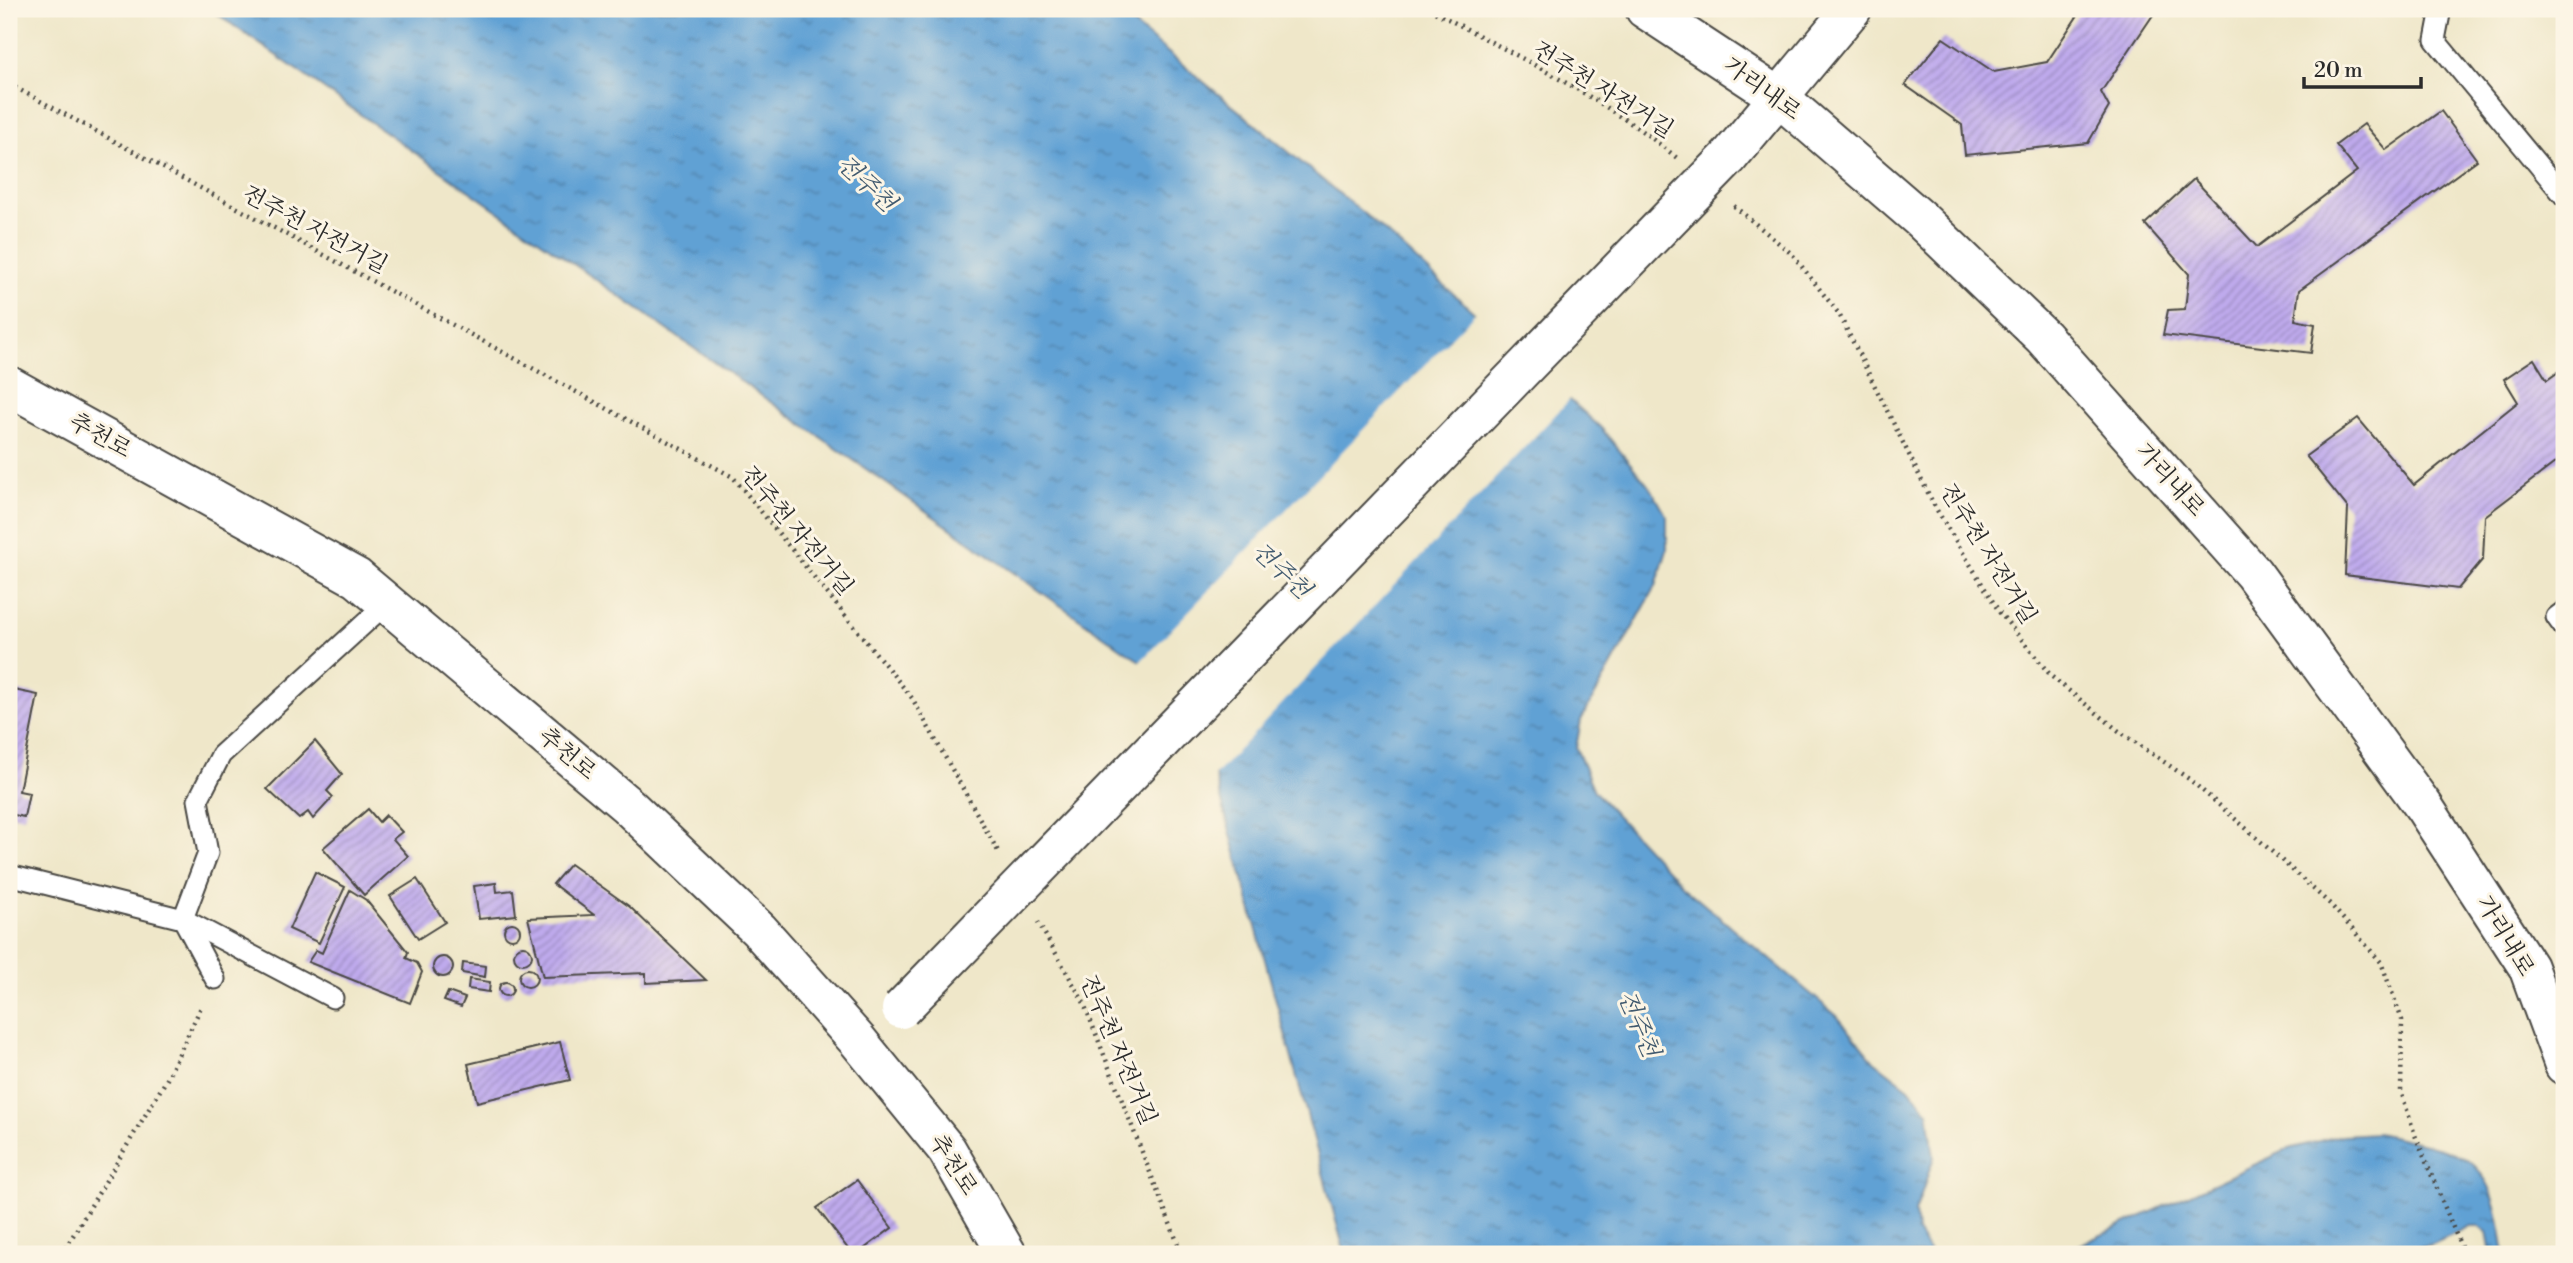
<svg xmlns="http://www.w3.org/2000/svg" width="2573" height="1263" font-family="'Libre Bodoni','Noto Serif KR',serif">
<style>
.water{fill:url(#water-ripples);stroke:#466680;stroke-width:2}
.pier{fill:#efe7c9}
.building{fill:url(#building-hatch)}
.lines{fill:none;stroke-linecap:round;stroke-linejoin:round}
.service-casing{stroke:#484743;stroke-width:23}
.minor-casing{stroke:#484743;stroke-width:42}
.tertiary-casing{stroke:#484743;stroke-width:42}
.path{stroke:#484743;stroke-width:4.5;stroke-dasharray:2 5;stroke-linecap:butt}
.service{stroke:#fff;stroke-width:19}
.minor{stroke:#fff;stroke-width:38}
.tertiary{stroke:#fff;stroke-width:38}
.minor-bridge-casing{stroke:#484743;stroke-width:42;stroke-linecap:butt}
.minor-bridge{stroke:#fff;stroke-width:38}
.labels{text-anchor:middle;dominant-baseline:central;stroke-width:6;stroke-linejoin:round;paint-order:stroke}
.street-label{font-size:23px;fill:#2b2b2b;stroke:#fcf5e5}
.water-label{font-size:24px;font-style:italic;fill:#415a6f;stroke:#fcf5e5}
</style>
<defs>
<pattern id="water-ripples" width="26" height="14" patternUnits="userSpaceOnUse" patternTransform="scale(1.75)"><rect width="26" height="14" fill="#61a1d4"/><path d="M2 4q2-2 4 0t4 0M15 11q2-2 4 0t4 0" fill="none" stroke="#5083ac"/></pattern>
<pattern id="building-hatch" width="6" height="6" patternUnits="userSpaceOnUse" patternTransform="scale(1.75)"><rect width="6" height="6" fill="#bfaaed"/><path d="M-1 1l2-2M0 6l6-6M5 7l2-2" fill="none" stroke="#9b8bc0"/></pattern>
</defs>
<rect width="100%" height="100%" fill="#fcf5e5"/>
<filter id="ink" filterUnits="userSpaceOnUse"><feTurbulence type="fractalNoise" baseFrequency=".0143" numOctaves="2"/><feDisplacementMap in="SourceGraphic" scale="14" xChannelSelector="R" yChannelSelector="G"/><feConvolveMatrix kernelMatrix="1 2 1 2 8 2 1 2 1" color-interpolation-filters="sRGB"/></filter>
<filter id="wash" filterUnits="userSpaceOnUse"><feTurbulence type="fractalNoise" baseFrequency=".00686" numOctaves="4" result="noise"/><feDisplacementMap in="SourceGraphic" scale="28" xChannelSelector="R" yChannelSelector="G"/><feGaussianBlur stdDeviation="1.57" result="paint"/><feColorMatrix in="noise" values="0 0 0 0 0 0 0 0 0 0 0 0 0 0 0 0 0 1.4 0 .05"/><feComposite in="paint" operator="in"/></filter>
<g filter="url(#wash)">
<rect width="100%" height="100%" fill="#efe7c9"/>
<g class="water">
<path d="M210,9h905l266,219 220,200 51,62 15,27v33l-11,36 -75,134 -5,28 18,43 87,94 156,131 37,45 35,27 19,24 6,45 -19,55 2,20 14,22h-586l-151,-555z"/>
<path d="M2377,1133c94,22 113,16 128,121h-14l-4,-22 -9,-6h-8l-37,18 -44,10h-329l229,-105 53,-14z"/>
</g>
<path class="pier" d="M1477,311l95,86 -360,381 -21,-77 -53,-37z"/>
<g id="blocks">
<g class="building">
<path d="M2082,9h75l-56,83 8,15 -21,36 -123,12 -3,-30 -57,-40 38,-47 51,34 53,-10z"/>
<path d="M2441,111l36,49 -178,130 -4,30 20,4 -4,29 -148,-18 5,-25 17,-1 4,-35 -44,-50 49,-45 63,68 100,-76 -21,-26 28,-21 22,26z"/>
<path d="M2534,359l13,21 17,-12v88l-79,60 -2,43 -25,30 -113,-14 3,-67 -42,-52 52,-38 56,67 104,-83 -14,-23z"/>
<path d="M9,689l29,6 -19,96 10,2 -5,24 -15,-3z"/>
<path d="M315,741l27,33 -15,17 6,6 -20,22 -5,-7 -9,7 -32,-30z"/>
<path d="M368,809l11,13 7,-7 16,17 -9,7 15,17 -44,39 -41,-47z"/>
<path d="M570,864l60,43 76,73 -60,3v-10l-103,4 -15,-59 66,-3 -41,-31z"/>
<path d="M315,872l30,15 -26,56 -30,-14z"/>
<path d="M417,879l28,43 -27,17 -28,-43z"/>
<path d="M496,883l1,9 16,-2 3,25 -37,4 -5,-33z"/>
<path d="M350,890l16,10 42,52 -2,6 11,5 5,9 -12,31 -102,-41 8,-12 6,3z"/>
<circle cx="512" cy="931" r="8"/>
<circle cx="523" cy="955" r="9"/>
<circle cx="443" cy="967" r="10"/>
<path d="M463,963l23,3 -1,11 -23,-4z"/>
<circle cx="528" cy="978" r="9"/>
<path d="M469,979l21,3 -1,10 -21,-3z"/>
<circle cx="506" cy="989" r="7"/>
<path d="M448,992l17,6 -4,9 -17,-6z"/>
<path d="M560,1042l10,38 -93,22 -9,-38z"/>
<path d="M857,1180l35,48 -35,26h-5l-35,-46z"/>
</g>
</g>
</g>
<g filter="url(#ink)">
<use href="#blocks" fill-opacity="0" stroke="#484743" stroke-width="2"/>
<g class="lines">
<defs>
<g id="service">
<path d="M2441,9l-6,31 129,156"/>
<path d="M2564,611l-8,6 8,11"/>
<path d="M9,875l174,44 150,79"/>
<path d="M215,979l-32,-60 25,-66 -10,-53 23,-45 167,-153"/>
</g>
<g id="minor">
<path d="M1728,158l124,-149"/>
<path d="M9,386l348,192 270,227 132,125 99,111 89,109 60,104"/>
</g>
<path id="tertiary" d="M1645,9l135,89 139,120 124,119 210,236 171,234 104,160 36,98"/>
</defs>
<use href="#service" class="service-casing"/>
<use href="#minor" class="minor-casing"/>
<use href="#tertiary" class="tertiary-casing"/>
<g class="path">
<path d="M1429,9c84,45 174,88 248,149"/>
<path d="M9,84l724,393 179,221 87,155"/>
<path d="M1734,206l58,48 47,60 96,193 65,106 52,64 67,54 70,48 59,51 82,74 51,58 21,58 -1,71 14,44 49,119"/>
<path d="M1038,922l45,79 99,253"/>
<path d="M62,1254l105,-175 35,-74"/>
</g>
<use href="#service" class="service"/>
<use href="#minor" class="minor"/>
<use href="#tertiary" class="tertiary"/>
<defs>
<path id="minor-bridge" d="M901,1009l827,-851"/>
</defs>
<use href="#minor-bridge" class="minor-bridge-casing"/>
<use href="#minor-bridge" class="minor-bridge"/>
</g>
</g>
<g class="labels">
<g class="street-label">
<text transform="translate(1762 89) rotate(36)">가리내로</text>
<text transform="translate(1603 90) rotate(32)">전주천 자전거길</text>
<text transform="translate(315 230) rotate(28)">전주천 자전거길</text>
<text transform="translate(100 436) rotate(29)">추천로</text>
<text transform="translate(2170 480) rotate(48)">가리내로</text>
<text transform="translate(797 531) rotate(50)">전주천 자전거길</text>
<text transform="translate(1988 554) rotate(58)">전주천 자전거길</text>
<text transform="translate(567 754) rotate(40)">추천로</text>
<text transform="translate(2505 936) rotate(59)">가리내로</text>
<text transform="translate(1118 1050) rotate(67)">전주천 자전거길</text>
<text transform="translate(953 1165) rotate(57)">추천로</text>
</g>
<g class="water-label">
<text transform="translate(866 184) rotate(43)">전주천</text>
<text transform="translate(1281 571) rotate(43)">전주천</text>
<text transform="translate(1638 1024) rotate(67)">전주천</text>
</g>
</g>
<rect width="2573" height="1263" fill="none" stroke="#fcf5e5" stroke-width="35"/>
<path d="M2304 77v10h117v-10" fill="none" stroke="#2b2b2b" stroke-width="3.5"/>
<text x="2314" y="77" font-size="21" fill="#2b2b2b" stroke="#fcf5e5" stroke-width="5" paint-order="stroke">20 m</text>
</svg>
